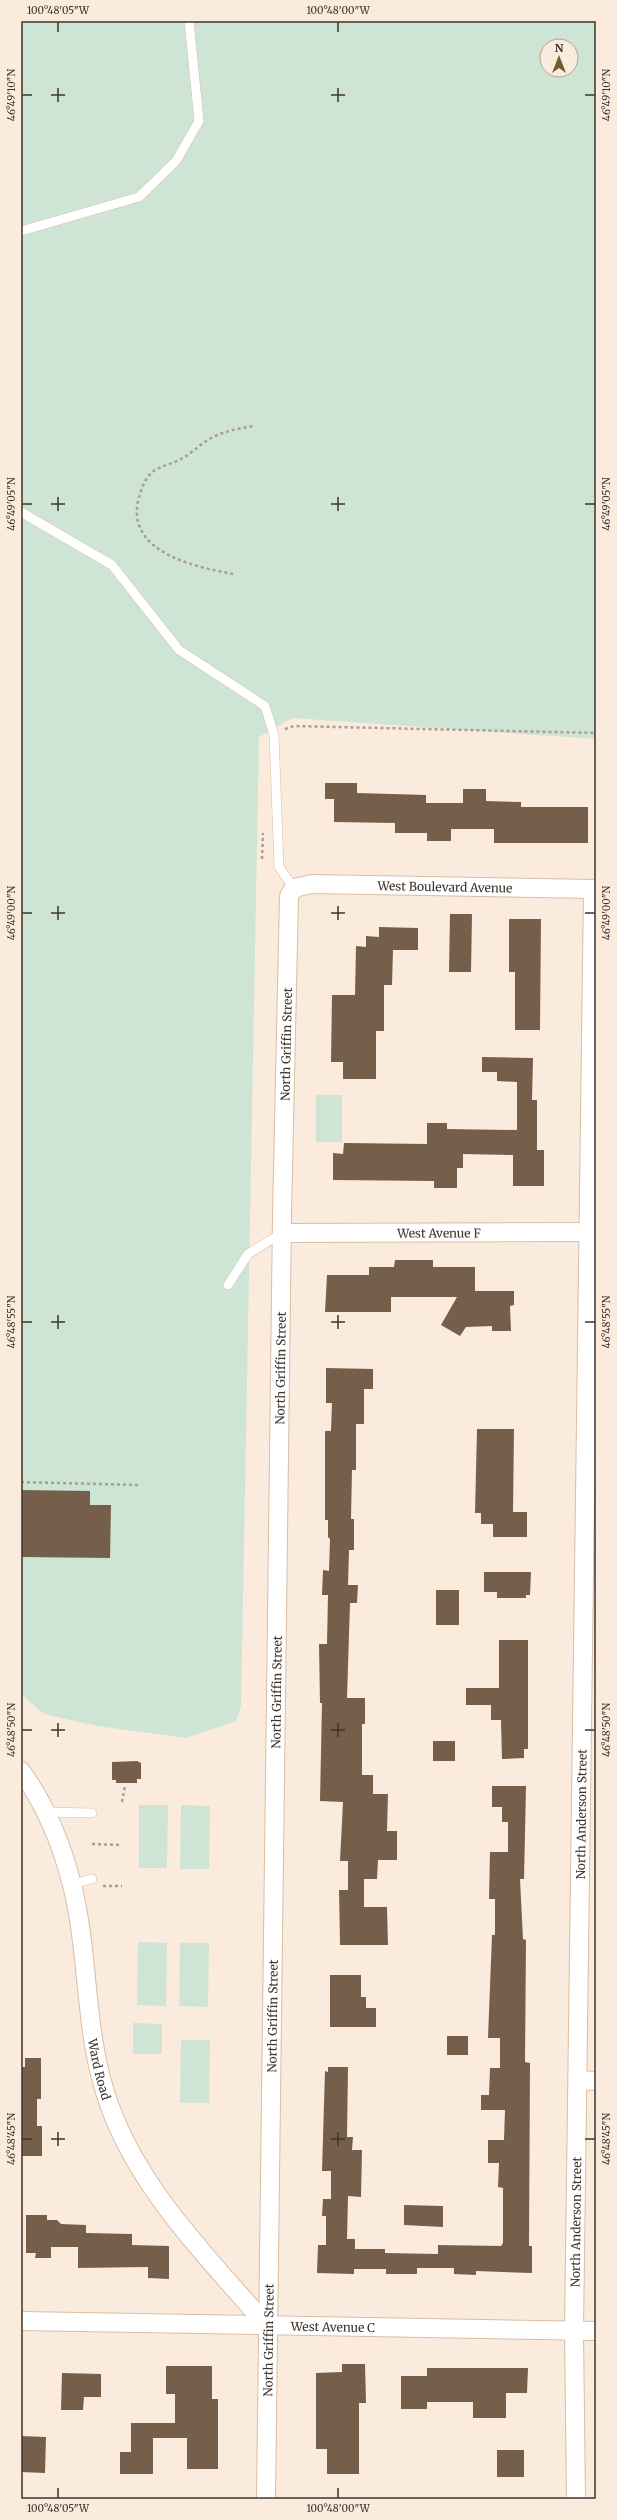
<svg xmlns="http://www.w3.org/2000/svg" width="617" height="2520" font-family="Merriweather,serif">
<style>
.green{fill:#cee5d6;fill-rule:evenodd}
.building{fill:#755f4a}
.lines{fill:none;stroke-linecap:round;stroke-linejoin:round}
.lane-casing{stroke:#d7bea7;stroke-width:10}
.street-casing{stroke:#d7bea7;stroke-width:20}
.path{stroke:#aa9d91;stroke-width:2.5;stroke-dasharray:3 3;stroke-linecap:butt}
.lane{stroke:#fff;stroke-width:9}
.street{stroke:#fff;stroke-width:18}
.ticks{fill:none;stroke:#3e342b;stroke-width:1.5}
.labels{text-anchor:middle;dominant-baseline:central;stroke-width:4;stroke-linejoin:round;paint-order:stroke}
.street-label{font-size:12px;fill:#3e342b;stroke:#fbebdd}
.neatline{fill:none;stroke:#3e342b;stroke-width:1.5}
.ticks-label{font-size:10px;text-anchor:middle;fill:#3e342b}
</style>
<rect width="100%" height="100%" fill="#fbebdd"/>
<g class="green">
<path d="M21,21h575v718l-304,-21 -33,19 -18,969 -5,15 -50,17 -89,-12 -53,-12 -23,-20zM547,46h24v24h-24z"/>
<rect x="316" y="1095" width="26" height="47"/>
<path d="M139,1805h29l-1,63h-28z"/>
<path d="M181,1805l29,1 -1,63h-29z"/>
<path d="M138,1942l29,1 -1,63 -29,-1z"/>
<path d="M180,1943h29l-1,64 -29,-1z"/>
<path d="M133,2023l29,1v30h-29z"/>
<path d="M181,2040h29l-1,63h-29z"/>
</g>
<g class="building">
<path d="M325,783h32v10l69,2v8h37v-14h23v12l35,1v5h67v36h-94v-14h-43v12h-24v-8h-32v-10l-61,-1v-23h-9z"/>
<path d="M450,914h22l-1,58h-22z"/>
<path d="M509,919h32l-1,111h-25v-58h-6z"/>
<path d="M379,927l39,1v22h-25l-1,35h-8v46h-8v48h-33v-17h-12l1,-67h23l1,-49 10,1v-11l13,1z"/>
<path d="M482,1057l51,1 -1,42h5v50h7v36h-31v-31l-50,-1v14h-6v20h-23v-7l-101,-1v-27l10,1 1,-11 83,1v-21h20v6l70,1v-48l-20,-1v-9h-15z"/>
<path d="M395,1260h38v7h42v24h39v14l-4,1 1,25h-19v-5l-26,1 -6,9 -19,-11 16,-28h-66v15h-66l2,-37h42v-8h25z"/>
<path d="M326,1368l47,1v20h-9v35h-8v46h-4l-1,49h3v31h-5l-1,35h10l-1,18h-7l-3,95h18v26h-3v51h11v19h15l-1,37h10v29h-19l-1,19h-13v28h23l1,38h-48l-1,-55h9v-29h-8l3,-59 -23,-1 2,-98h-2l-1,-59h8l1,-49h-6l1,-25 6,1 1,-32 -2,-2v-17h-3v-89h6l1,-28h-6z"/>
<path d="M477,1429h37l-1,83h14v25h-34v-13h-12v-11h-6z"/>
<path d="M21,1490l69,1v14h21l-1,53 -89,-1z"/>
<path d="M484,1572h47l-1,23h-4v3h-29v-6h-13z"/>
<rect x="436" y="1590" width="23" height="35"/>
<path d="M499,1640h29v109h-4v9l-22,1 -1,-37v-2h-10v-15h-25v-17h33z"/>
<rect x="433" y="1741" width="22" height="20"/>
<path d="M137,1761l4,2v16h-4v4h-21v-3h-4v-18z"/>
<path d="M492,1786h34l-2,93h-4l3,60 3,1 -1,122 5,1 -1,183h3v27l-56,-2v4l-22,-1v-6h-37v6h-31v-5h-32v5l-37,-1 1,-28h8v-29h-4l1,-17h8v-28h-9l3,-100 3,1v-5h20l-1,70h6l-1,13h10l-1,47 -13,-1 -1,43h8v10h30v4l53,1v-9l63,1 2,-3v-55l-5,-1 1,-24h-11v-23h16l1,-30h-24v-15h8l1,-27h10v-30h-12l4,-103h3v-36h-6l1,-47h18v-30h-6v-15h-10z"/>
<path d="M330,1975h31v22h5v11h10v19h-46z"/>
<rect x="447" y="2036" width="21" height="19"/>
<path d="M25,2058h16v41h-4v27h5v30h-21v-89h4z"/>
<path d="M404,2205l39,1v21l-39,-2z"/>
<path d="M26,2215h21v5h10l4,4 25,1v8l46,1v11l37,1v33l-21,-1v-11l-70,1v-21h-27v11h-16l1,-5h-10z"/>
<path d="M342,2364h23l1,39h-7v71h-32v-25h-11v-76l26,-1z"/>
<path d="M166,2366h46v33h6v70h-31v-31h-34v36h-33v-22h11v-29h44v-29h-9z"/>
<path d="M427,2368h101l-1,25h-21v25h-33v-16h-46v7h-26v-33h26z"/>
<path d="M62,2373l39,1v23h-17l-1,13h-22z"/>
<path d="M21,2436l25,1 -1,36 -24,-1z"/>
<rect x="497" y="2450" width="27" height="27"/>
</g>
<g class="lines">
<defs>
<g id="lane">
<path d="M21,231l118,-34 37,-36 23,-40 -10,-100"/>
<path d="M21,512l91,53 67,85 86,56 9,29 5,132 15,21"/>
<path d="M228,1285l20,-31 34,-21"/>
<path d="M45,1812l47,1"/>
<path d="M72,1884l20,-5"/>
</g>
<g id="street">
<path id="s1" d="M282,1233l314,-1"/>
<path id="s2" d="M21,1771c24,33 41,74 51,114 17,67 12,140 33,207 28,92 101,163 163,235"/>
<path d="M579,2080l17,1"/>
<path id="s3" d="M21,2321l575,10"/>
<path id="s4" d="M266,2499l16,-1284 7,-319 5,-8 18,-4 284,5"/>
<path id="s5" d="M576,2499l-2,-168 19,-1442"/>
</g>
</defs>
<use href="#lane" class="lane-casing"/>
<use href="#street" class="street-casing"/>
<g class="path">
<path d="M233,574c-37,-7 -106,-21 -95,-73 3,-11 6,-23 17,-31 9,-5 20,-7 28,-12 10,-6 20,-16 30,-21 13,-6 27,-9 41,-11"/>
<path d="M285,729l9,-3 302,7"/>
<path d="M262,859l1,-26"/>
<path d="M21,1482l117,3"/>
<path d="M122,1802l3,-16"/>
<path d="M92,1844l30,1"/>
<path d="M103,1886h19"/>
</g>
<use href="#lane" class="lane"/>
<use href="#street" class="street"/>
</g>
<path class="ticks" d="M58,22v10M338,22v10M58,88v14M338,88v14M22,95h10M51,95h14M331,95h14M585,95h10M58,497v14M338,497v14M22,504h10M51,504h14M331,504h14M585,504h10M58,906v14M338,906v14M22,913h10M51,913h14M331,913h14M585,913h10M58,1315v14M338,1315v14M22,1322h10M51,1322h14M331,1322h14M585,1322h10M58,1723v14M338,1723v14M22,1730h10M51,1730h14M331,1730h14M585,1730h10M58,2132v14M338,2132v14M22,2139h10M51,2139h14M331,2139h14M585,2139h10M58,2488v10M338,2488v10"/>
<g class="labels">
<g class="street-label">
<text stroke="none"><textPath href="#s4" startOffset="1764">West Boulevard Avenue</textPath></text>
<text stroke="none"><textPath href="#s4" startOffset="1455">North Griffin Street</textPath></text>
<text stroke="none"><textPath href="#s1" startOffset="157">West Avenue F</textPath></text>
<text stroke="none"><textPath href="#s4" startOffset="1131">North Griffin Street</textPath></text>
<text stroke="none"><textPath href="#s4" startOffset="807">North Griffin Street</textPath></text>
<text stroke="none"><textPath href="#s5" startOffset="685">North Anderson Street</textPath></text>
<text stroke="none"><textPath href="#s4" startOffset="483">North Griffin Street</textPath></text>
<text stroke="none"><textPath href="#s2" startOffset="312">Ward Road</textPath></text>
<text stroke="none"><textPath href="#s5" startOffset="277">North Anderson Street</textPath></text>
<text stroke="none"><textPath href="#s3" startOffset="312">West Avenue C</textPath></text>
<text stroke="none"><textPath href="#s4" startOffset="159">North Griffin Street</textPath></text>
</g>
</g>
<rect width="617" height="2520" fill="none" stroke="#fbebdd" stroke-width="44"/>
<g transform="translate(559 58)"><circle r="19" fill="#fbebdd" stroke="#afa296"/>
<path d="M0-3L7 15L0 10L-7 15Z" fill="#6d5e2b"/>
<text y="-6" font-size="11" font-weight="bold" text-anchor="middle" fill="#3e342b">N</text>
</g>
<rect x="22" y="22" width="573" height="2476" class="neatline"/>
<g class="ticks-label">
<text x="58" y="14">100°48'05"W</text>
<text x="338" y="14">100°48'00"W</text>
<text transform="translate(11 95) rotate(-90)" y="4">46°49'10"N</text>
<text transform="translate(606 95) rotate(-90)" y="4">46°49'10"N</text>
<text transform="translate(11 504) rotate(-90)" y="4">46°49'05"N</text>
<text transform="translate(606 504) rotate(-90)" y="4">46°49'05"N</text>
<text transform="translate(11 913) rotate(-90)" y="4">46°49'00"N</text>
<text transform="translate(606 913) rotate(-90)" y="4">46°49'00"N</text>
<text transform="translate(11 1322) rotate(-90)" y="4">46°48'55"N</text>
<text transform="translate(606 1322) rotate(-90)" y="4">46°48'55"N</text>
<text transform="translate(11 1730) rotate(-90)" y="4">46°48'50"N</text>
<text transform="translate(606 1730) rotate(-90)" y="4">46°48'50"N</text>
<text transform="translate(11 2139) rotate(-90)" y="4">46°48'45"N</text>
<text transform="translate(606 2139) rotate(-90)" y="4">46°48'45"N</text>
<text x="58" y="2512">100°48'05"W</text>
<text x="338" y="2512">100°48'00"W</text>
</g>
</svg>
